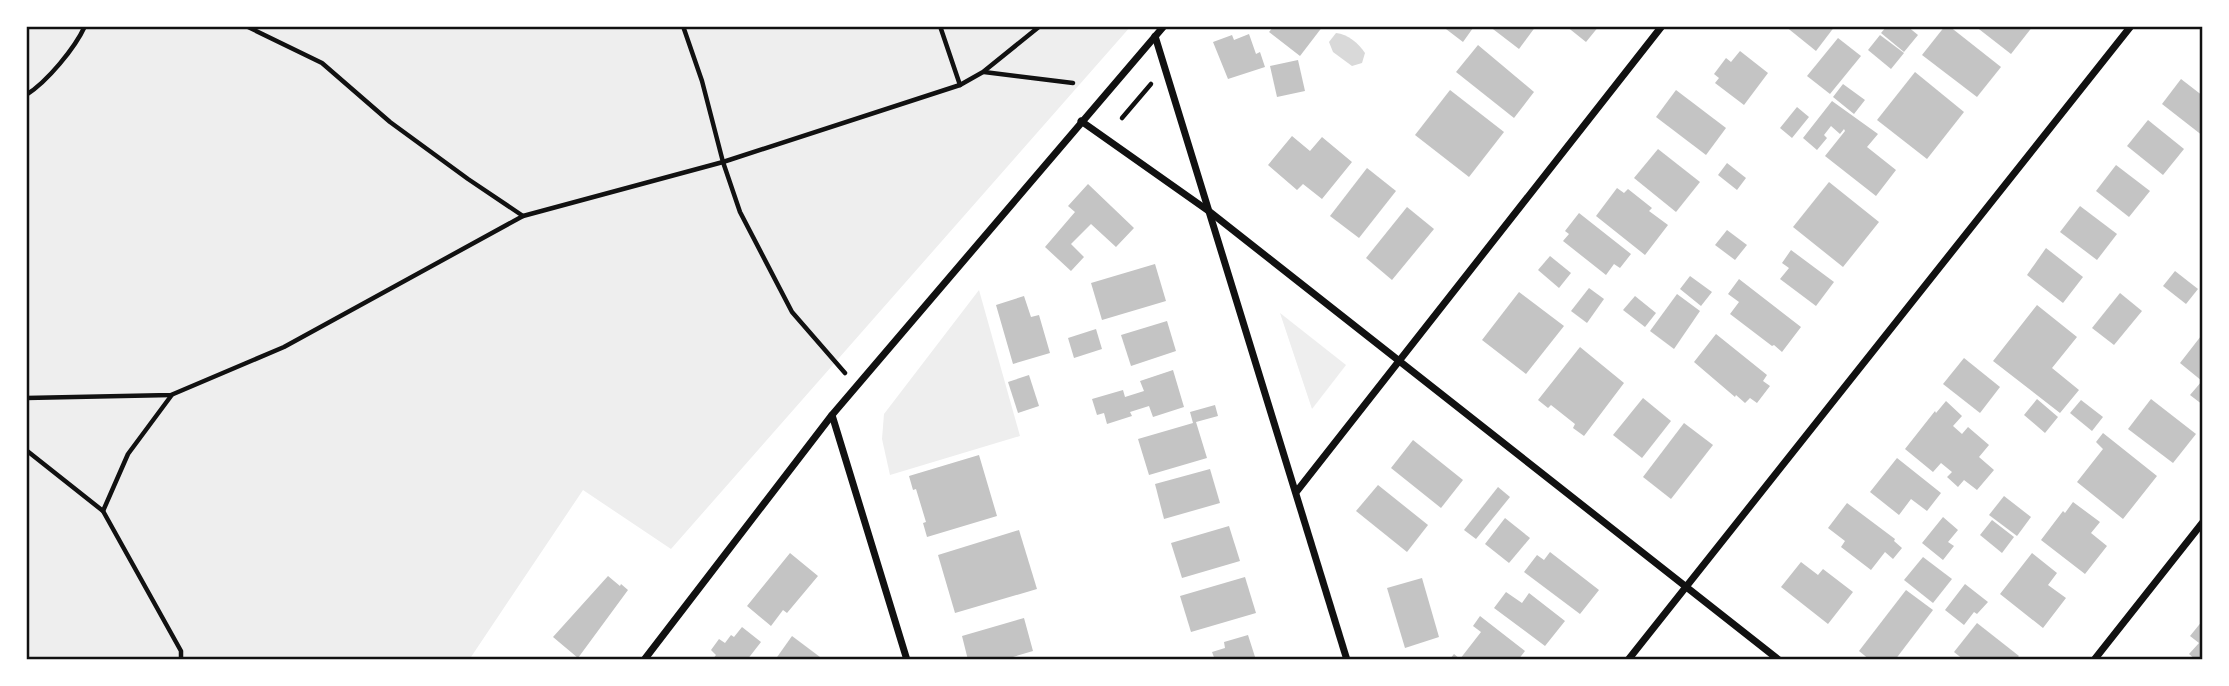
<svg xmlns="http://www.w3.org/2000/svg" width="2229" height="686" font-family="Poppins,sans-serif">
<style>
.green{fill:#eee}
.water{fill:#d9d9d9}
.building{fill:#c4c4c4}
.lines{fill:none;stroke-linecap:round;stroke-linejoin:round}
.path{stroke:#111;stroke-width:4.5}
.minor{stroke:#111;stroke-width:7}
.neatline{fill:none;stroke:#111;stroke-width:2.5}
</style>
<rect width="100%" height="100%" fill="#fff"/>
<g class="green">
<path d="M26,26h1105l-460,523 -88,-59 -114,170h-443z"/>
<path d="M979,290l41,146 -130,39 -8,-36 2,-25z"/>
<path d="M1280,313l66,52 -34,44z"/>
</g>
<path class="water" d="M1336,33c12,1 22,10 29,20l-3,10 -10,3 -19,-14 -4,-10z"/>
<g class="building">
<path d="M1274,26h49l-23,30 -31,-24z"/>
<path d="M1442,26h29l2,2 -10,14z"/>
<path d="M1489,26h47l-17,23z"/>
<path d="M1566,26h33l-13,16z"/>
<path d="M1785,26h50l-19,25z"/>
<path d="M1887,26h20l11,9 -14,17 -23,-19z"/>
<path d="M1945,26h4l52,41 -24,30 -55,-42z"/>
<path d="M1975,26h58l-22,28z"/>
<path d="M1249,34l7,20 4,-2 5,15 -37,12 -15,-37 19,-7 2,5z"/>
<path d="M1880,35l24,18 -13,16 -23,-19z"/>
<path d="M1838,38l23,18 -31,38 -23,-18z"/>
<path d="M1478,45l56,47 -20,26 -58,-46z"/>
<path d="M1740,51l28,22 -24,32 -29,-22 4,-5 -5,-4 12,-16 5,4z"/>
<path d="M1298,60l7,31 -28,6 -7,-31z"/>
<path d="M1915,72l49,40 -37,47 -50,-39z"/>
<path d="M2181,79l22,17v40l-41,-32z"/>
<path d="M1843,84l22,16 -11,14 -21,-17z"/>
<path d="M1450,90l54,42 -35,45 -54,-42z"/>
<path d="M1676,90l50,38 -20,27 -50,-38z"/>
<path d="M1832,101l46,33 -11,13 29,23 -20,26 -51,-40 20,-25 -1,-2 -4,5 -9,-8 -7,9 3,3 -10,12 -14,-12z"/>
<path d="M1797,107l12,10 -17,21 -12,-10z"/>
<path d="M2148,120l36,29 -21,26 -36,-29z"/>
<path d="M1292,136l18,15 12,-14 30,25 -30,37 -19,-15 -6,6 -29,-25z"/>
<path d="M1658,149l42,33 -24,30 -42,-34z"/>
<path d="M1727,163l19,15 -9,12 -19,-15z"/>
<path d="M2116,165l34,26 -21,26 -33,-26z"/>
<path d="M1367,168l29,23 -37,47 -29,-22z"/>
<path d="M1829,182l50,40 -36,45 -50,-40z"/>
<path d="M1088,184l46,44 -18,19 -25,-23 -20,20 13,13 -13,14 -26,-24 30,-35 -7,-6z"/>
<path d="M1617,188l7,5 4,-4 24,19 -3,3 19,14 -23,30 -49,-39z"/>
<path d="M2080,206l37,28 -20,26 -37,-28z"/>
<path d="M1407,207l27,22 -42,51 -26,-22z"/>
<path d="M1579,213l52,41 -11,14 -6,-4 -8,11 -43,-34 6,-7 -4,-3z"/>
<path d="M1727,230l20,15 -12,15 -20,-15z"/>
<path d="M2046,248l37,29 -20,26 -36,-28z"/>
<path d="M1791,250l43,32 -18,24 -36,-27 9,-11 -7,-5z"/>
<path d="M1550,256l21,17 -12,15 -21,-18z"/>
<path d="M1155,264l11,37 -64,19 -11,-37z"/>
<path d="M2175,271l23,18 -12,15 -23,-18z"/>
<path d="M1690,276l22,16 -11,14 -21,-17z"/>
<path d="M1739,279l62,48 -19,25 -8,-7 -2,1 -42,-32 9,-12 -11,-8z"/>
<path d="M1589,288l15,11 -17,24 -16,-12z"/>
<path d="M1519,292l45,34 -38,48 -44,-34z"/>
<path d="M2120,293l22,18 -28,34 -22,-17z"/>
<path d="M1677,294l23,17 -26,38 -24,-18z"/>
<path d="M1024,296l7,21 8,-2 11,38 -37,11 -17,-59z"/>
<path d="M1635,296l21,17 -11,14 -22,-17z"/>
<path d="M2037,305l40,32 -25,31 27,22 -19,23 -67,-52z"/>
<path d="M1167,321l9,30 -45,15 -10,-31z"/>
<path d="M1096,329l6,20 -28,9 -6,-20z"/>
<path d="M1716,334l51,41 -4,6 7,5 -13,17 -7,-5 -5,5 -9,-8 -1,2 -41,-35z"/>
<path d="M2201,336l2,1v68l-13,-10 12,-14 -22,-18z"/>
<path d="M1580,347l44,36 -40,53 -11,-8 2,-4 -24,-19 -3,3 -10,-8z"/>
<path d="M1964,358l36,29 -20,26 -37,-29z"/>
<path d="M1173,370l11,37 -31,10 -4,-11 -19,6 2,4 -25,8 -3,-11 -7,2 -5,-16 31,-9 2,7 19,-6 -4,-10z"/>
<path d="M1029,375l10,31 -21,7 -10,-31z"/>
<path d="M1643,398l28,23 -29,37 -29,-23z"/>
<path d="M2037,399l21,18 -13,16 -21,-18z"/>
<path d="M2151,399l45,35 -23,29 -45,-34z"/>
<path d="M2081,400l22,17 -11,14 -22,-18z"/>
<path d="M1946,401l16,15 -9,10 9,8 6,-7 21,18 -10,12 15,13 -17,20 -13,-10 -6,7 -11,-10 5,-5 -11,-9 -8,9 -28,-23 30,-38 1,2z"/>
<path d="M1215,405l3,11 -22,6 11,36 -58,17 -11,-36 55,-16 -3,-11z"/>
<path d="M1684,423l29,22 -42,54 -28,-22z"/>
<path d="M2103,433l54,43 -34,43 -46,-37 26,-33 -7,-7z"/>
<path d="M1413,440l50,40 -22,28 -50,-40z"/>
<path d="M979,455l18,61 -70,21 -4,-14 3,-1 -10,-33 -3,1 -4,-14z"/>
<path d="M1897,458l44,35 -14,18 -16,-12 -12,16 -29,-23z"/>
<path d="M1210,469l10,34 -56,16 -9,-35z"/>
<path d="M1378,485l50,40 -21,27 -51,-41z"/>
<path d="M1498,487l12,10 -34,42 -12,-9z"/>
<path d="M2004,496l27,21 -14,19 -28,-21z"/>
<path d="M2073,502l27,20 -9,11 16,13 -22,28 -44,-34 22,-29 2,2z"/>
<path d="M1847,503l48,36 -1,2 8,7 -9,11 -8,-7 -14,18 -30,-23 4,-6 -17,-13z"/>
<path d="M1943,517l15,13 -10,12 6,4 -11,14 -21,-17z"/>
<path d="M1505,518l25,20 -21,25 -24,-19z"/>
<path d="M1992,520l22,17 -12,16 -22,-18z"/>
<path d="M1229,526l11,35 -58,17 -11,-35z"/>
<path d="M1019,530l18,59 -82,24 -17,-58z"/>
<path d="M1550,552l49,38 -19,24 -56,-42 13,-17 7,5z"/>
<path d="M790,553l28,23 -31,37 -4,-3 -12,16 -24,-20z"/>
<path d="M2032,553l25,20 -9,12 18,13 -23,30 -43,-34z"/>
<path d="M1923,557l29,22 -19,24 -29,-23z"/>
<path d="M1801,562l17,13 5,-6 30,23 -25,32 -47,-37z"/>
<path d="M608,576l12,10 1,-2 7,6 -50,68 -25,-21z"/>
<path d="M1245,577l11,36 -65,19 -11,-36z"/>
<path d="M1422,578l17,59 -34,11 -18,-60z"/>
<path d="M1965,584l23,18 -11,12 -3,-2 -10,13 -19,-15z"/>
<path d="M1906,590l27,20 -38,50h-25l-11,-9z"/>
<path d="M1506,592l16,11 7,-10 36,28 -20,25 -51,-38z"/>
<path d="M1480,616l45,35 -7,9h-69l5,-6 6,5 21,-27 -8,-6z"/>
<path d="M1024,618l9,33 -30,9h-35l-6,-24z"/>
<path d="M2203,620v40h-7l-7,-6 10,-11 -9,-7z"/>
<path d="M1977,623l42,33 -4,4h-51l-10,-8z"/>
<path d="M742,627l19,15 -14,18h-35l4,-5 -5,-5 8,-11 6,4 6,-8 3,2z"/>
<path d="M1248,635l8,25h-41l-3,-8 13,-4 -1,-6z"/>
<path d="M792,636l32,24h-49z"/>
</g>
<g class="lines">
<g class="path">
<path d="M246,26l76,37 68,59 78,57 55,37"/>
<path d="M683,26l19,55 21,81 17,50 52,100 53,61"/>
<path d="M940,26l20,59"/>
<path d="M984,72l89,11"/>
<path d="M26,95c21,-13 49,-47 59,-69"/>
<path d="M1122,118l29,-34"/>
<path d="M26,398l145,-3 113,-48 239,-131 200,-54 237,-77 23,-13 57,-46"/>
<path d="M26,450l77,61 78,140v9"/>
<path d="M103,511l25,-57 43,-58"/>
</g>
<g class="minor">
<path d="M1155,36l192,624"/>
<path d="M1081,121l129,91 569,448"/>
<path d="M832,415l75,245"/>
<path d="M1297,491l365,-465"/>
<path d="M644,660l188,-245 332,-389"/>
<path d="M1628,660l503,-634"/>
<path d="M2094,660l109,-138"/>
</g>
</g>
<rect width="2229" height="686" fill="none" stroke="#ffffff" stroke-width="56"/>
<rect x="28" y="28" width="2173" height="630" class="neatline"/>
</svg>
